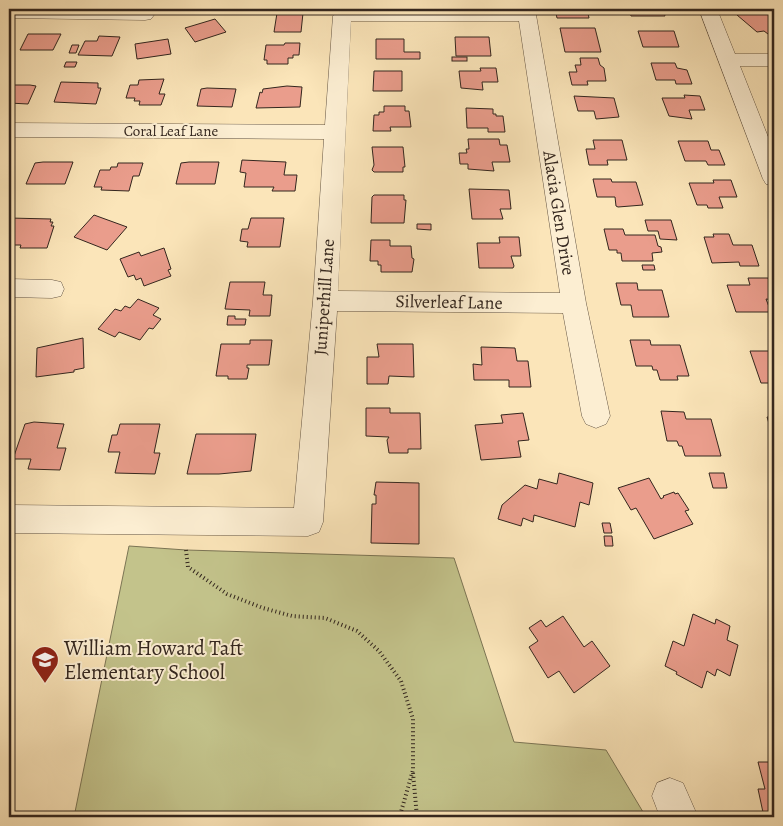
<svg xmlns="http://www.w3.org/2000/svg" width="783" height="826" font-family="Alegreya,serif">
<style>
.green{fill:#c3c38b;stroke:#7b7454}
.building{fill:#ea9d8c;stroke:#33261e}
.lines{fill:none;stroke-linecap:round;stroke-linejoin:round}
.minor-casing{stroke:#655645;stroke-width:1}
.path{stroke:#33261e;stroke-width:4;stroke-dasharray:1 3;stroke-linecap:butt}
.minor{fill:#fceed2;fill-rule:evenodd}
.labels{text-anchor:middle;dominant-baseline:central;stroke-width:4;stroke-linejoin:round;paint-order:stroke}
.far-street-label{font-size:15px;fill:#33261e;stroke:#fceed2}
.street-label{font-size:18px;fill:#33261e;stroke:#fceed2}
.near-poi-label{font-size:21px;fill:#33261e;stroke:#fceed2;text-anchor:start}
</style>
<rect width="100%" height="100%" fill="#fbe5b9"/>
<filter id="stains"><feTurbulence type="fractalNoise" baseFrequency=".004" numOctaves="4"/><feColorMatrix values="0 0 0 0 .2 0 0 0 0 .09 0 0 0 0 .02 0 0 0 .5 -.17"/></filter>
<radialGradient id="worn" r=".72"><stop offset=".6" stop-color="#630" stop-opacity="0"/><stop offset="1" stop-color="#630" stop-opacity=".3"/></radialGradient>
<path class="green" d="M129,546l57,4 268,8 60,184 92,8 40,67h-572z"/>
<g class="building">
<path d="M555,9h32l2,9h-32z"/>
<path d="M629,9h34l2,7h-34z"/>
<path d="M762,9l11,9 -4,1 5,7 -5,1 5,5 -6,2 -4,-3 -7,1 -20,-17z"/>
<path d="M277,13h26l-2,19h-27z"/>
<path d="M215,19l11,13 -31,10 -10,-14z"/>
<path d="M560,28h35l6,24h-36z"/>
<path d="M638,31h36l5,16h-36z"/>
<path d="M28,34h33l-8,16h-33z"/>
<path d="M99,36l21,1 -8,19 -34,-1 7,-14h12z"/>
<path d="M455,37h34l2,19h-35z"/>
<path d="M168,39l3,15 -34,5 -2,-15z"/>
<path d="M376,39h28v13h16v7h-44z"/>
<path d="M285,43h15l-1,12h-6v3h-5v6h-21v-4h-3l2,-15h18z"/>
<path d="M72,45h7l-3,8h-7z"/>
<rect x="452" y="57" width="15" height="4"/>
<path d="M580,58h18l2,7 4,3 2,13h-19l1,4h-16l-3,-13h8l-2,-7h6z"/>
<path d="M66,62h11l-2,5h-11z"/>
<path d="M651,63h24l2,5 10,2 5,14h-16l-1,-4h-19z"/>
<path d="M480,68h16l2,14h-16l1,8 -22,-2 -2,-17h22z"/>
<path d="M374,71h28v20h-29z"/>
<path d="M164,79l-5,15h6l-4,11h-22l1,-4h-6l1,-3h-9l4,-13h8l1,-5z"/>
<path d="M61,82l37,1v5h3l-5,16 -42,-2z"/>
<path d="M9,85h21l6,1 -8,18 -19,-1z"/>
<path d="M287,86l15,1 -2,20 -44,1 4,-16 2,1 1,-4z"/>
<path d="M207,88l29,1 -4,18 -35,-1 4,-17z"/>
<path d="M684,95l16,1 5,14h-16l3,9 -23,-3 -7,-18h23z"/>
<path d="M574,96l40,2 5,19 -23,2 -2,-8h-16z"/>
<path d="M384,106h21v5h4l2,16h-21l1,4h-18l1,-16h5v-3h5z"/>
<path d="M466,108l27,1v5h3v2h7l2,16h-17v-4h-21z"/>
<path d="M468,139h31l1,6h7l3,17h-18l2,9 -26,-2v-5h-8l-1,-11h8l-1,-4h3z"/>
<path d="M593,140h29l5,20h-20l1,5h-19l-3,-16h9z"/>
<path d="M678,141h30l3,9h8l6,15h-17l-2,-4h-21z"/>
<path d="M372,147h31l2,20h-2v5h-29l-2,-2 2,-5z"/>
<path d="M242,160l44,2 -2,13h13l-2,16h-23l2,-4h-30l2,-14 -6,-1z"/>
<path d="M43,162h30l-8,22h-39l9,-21z"/>
<path d="M189,162h30l-4,22h-39l5,-21z"/>
<path d="M118,163h25l-4,13h-6l-4,15 -28,-1 1,-3h-8l6,-17h10l1,-3h6z"/>
<path d="M593,179h18l1,3h24l7,23 -25,2 -2,-1 -1,-9h-18z"/>
<path d="M713,180h18l6,17h-18l4,11h-15l-1,-3h-10l-8,-22h25z"/>
<path d="M469,189l40,1 2,19h-11l3,10h-31z"/>
<path d="M374,195h30v5h2l-2,23h-33l1,-26z"/>
<path d="M94,215l33,12 -20,23 -33,-13z"/>
<path d="M9,218l42,1 -1,3h3l-2,4h3l-7,22h-27l1,-3h-12z"/>
<path d="M251,218h33l-4,29h-33l1,-5 -8,-1 2,-12h6z"/>
<path d="M645,220h26l6,20 -17,-1 -2,-8h-10z"/>
<path d="M417,224h14v6l-14,-1z"/>
<path d="M604,229h19l2,6h30l3,11 3,1 1,5 -10,1 1,8h-31l-1,-8h-4v-3h-8z"/>
<path d="M713,234h16l4,11h19l7,21h-19l-1,-4 -27,1 -8,-26h10z"/>
<path d="M499,237h20l2,19h-10l3,10 -1,2h-34l-2,-25h23z"/>
<path d="M371,240h19v6h21l1,12 2,1 -2,13h-31v-7h-3v-4h-8z"/>
<path d="M164,248l7,21 -3,1 3,6 -27,10 -3,-8 -5,2 -2,-5 -6,2 -8,-18 19,-7 2,4z"/>
<path d="M642,265h12l1,5h-12z"/>
<path d="M748,278h20l6,17v5l-8,-1 5,13h-35l-9,-27h23z"/>
<path d="M230,282h35l-2,13h9l-2,21h-21l1,-6 -25,-1z"/>
<path d="M616,283h21l1,7h24l7,27h-36l-2,-12h-10z"/>
<path d="M138,299l21,9 -6,7 8,4 -8,10 -4,-1 -9,12 -21,-8 -4,5 -17,-8 17,-20 6,2 4,-5 5,2z"/>
<path d="M228,316h7v3h11l-1,6h-18z"/>
<path d="M83,338l1,30 -10,2v2l-38,5 1,-29z"/>
<path d="M250,340h22l-3,25h-22v3h2l-2,11h-19v-3h-12l5,-32h29z"/>
<path d="M630,340h20l1,5h29l9,31h-12l1,4h-18l-3,-10h-4l-1,-4h-16z"/>
<path d="M377,344h36l1,33 -25,-1 -1,8h-21v-27h12z"/>
<path d="M481,347l34,1 2,13h11l3,26h-22v-7h-35l-1,-16 9,1z"/>
<path d="M750,351h24v32h-13z"/>
<path d="M366,408h24v5h30l1,36h-13v4h-19l-2,-13 2,-3 -23,-1z"/>
<path d="M661,411l23,1 2,7h25l10,37h-36l-3,-10h-3l-2,-5h-10z"/>
<path d="M523,413l6,27 -11,1 3,16 -40,3 -6,-35 28,-2 -2,-8z"/>
<path d="M767,417h7v23z"/>
<path d="M34,422l30,2 -7,24h9l-6,22 -32,-1 3,-10h-18l12,-35z"/>
<path d="M120,424h40l-6,29h6l-5,21 -40,-1 5,-21h-12l4,-17h5z"/>
<path d="M196,434h60l-5,37 -32,3h-32z"/>
<path d="M559,473l34,10 -4,22 -9,-3 -5,25 -41,-12 -1,7 -10,-4 -2,8 -23,-7 4,-14 23,-20 12,4 2,-10 18,5z"/>
<path d="M709,473h15l3,15h-14z"/>
<path d="M649,478l12,21 3,-2 -1,-1 11,-4 1,2 3,-1 11,17 -4,1 8,13 -39,15 -18,-31 -5,2 -13,-22z"/>
<path d="M376,482l43,1v61l-48,-1 1,-39h4v-9h-2z"/>
<path d="M602,523h8l2,10h-8z"/>
<path d="M604,536h8l1,10h-8z"/>
<path d="M693,614l22,10 1,-5 14,7 -3,14 11,5 -8,31 -13,-7 -2,7 -8,-5 -5,17 -26,-14 1,-2 -12,-6 8,-25 11,5z"/>
<path d="M563,616l21,31 8,-6 18,25 -36,27 -15,-22 -11,7 -19,-31 9,-6 -9,-13 12,-8 5,7z"/>
<path d="M758,762h16v55h-10l-6,-28h7z"/>
</g>
<g class="lines">
<defs>
<g id="minor">
<path d="M9,9l136,1 6,1 3,4 -3,4 -6,1 -136,-2z"/>
<path d="M517,9h18l51,294 24,113 -4,8 -10,4 -10,-4 -4,-8 -19,-103 -226,-2 -14,211 -4,10 -11,4 -299,-3v-28l285,3 19,-207 11,-162 -315,-2v-14l316,2 8,-109 3,-4 6,-1h175zM351,21h168l41,272 -222,-2z"/>
<path d="M699,9h18l18,45h39v12h-34l34,86v34l-8,-2 -3,-5z"/>
<path d="M9,279l43,1 9,2 3,7 -3,7 -9,2 -43,-1z"/>
<path d="M670,778l13,5 15,34h-38l-8,-21 5,-13z"/>
</g>
</defs>
<use href="#minor" class="minor-casing"/>
<g class="path">
<path d="M186,550l2,17 39,27 36,14 29,8 33,2 32,13 22,20 22,30 12,38v51l-12,42 -4,5"/>
<path d="M413,773l4,44"/>
</g>
<use href="#minor" class="minor"/>
</g>
<defs>
<symbol id="school-pin" viewBox="-11 -11 22 30"><path d="M0 17L-7.5 6A9.5 9.5 0 1 1 7.5 6Z" fill="#8f2418" stroke="#fceed2"/><path d="M0-5L7-2L0 1L-7-2ZM-4 1L0 2.5L4 1V4Q0 6-4 4Z" fill="#fff"/></symbol>
</defs>
<g fill-rule="evenodd">
<use href="#school-pin" x="29" y="644" width="32" height="43"/>
</g>
<g class="labels">
<g class="far-street-label">
<text x="171" y="131">Coral Leaf Lane</text>
</g>
<g class="street-label">
<text transform="translate(559 213) rotate(81)">Alacia Glen Drive</text>
<text transform="translate(324 297) rotate(-86)">Juniperhill Lane</text>
<text transform="translate(449 302) rotate(1)">Silverleaf Lane</text>
</g>
<g class="near-poi-label">
<text x="64" y="648">William Howard Taft<tspan x="64" dy="24">Elementary School</tspan></text>
</g>
</g>
<rect width="783" height="826" fill="none" stroke="#fbe5b9" stroke-width="30"/>
<rect x="10" y="10" width="763" height="806" fill="none" stroke="#33261e" stroke-width="2.5"/>
<rect x="15" y="15" width="753" height="796" fill="none" stroke="#33261e"/>
<rect width="100%" height="100%" filter="url(#stains)"/>
<rect width="100%" height="100%" fill="url(#worn)"/>
</svg>
